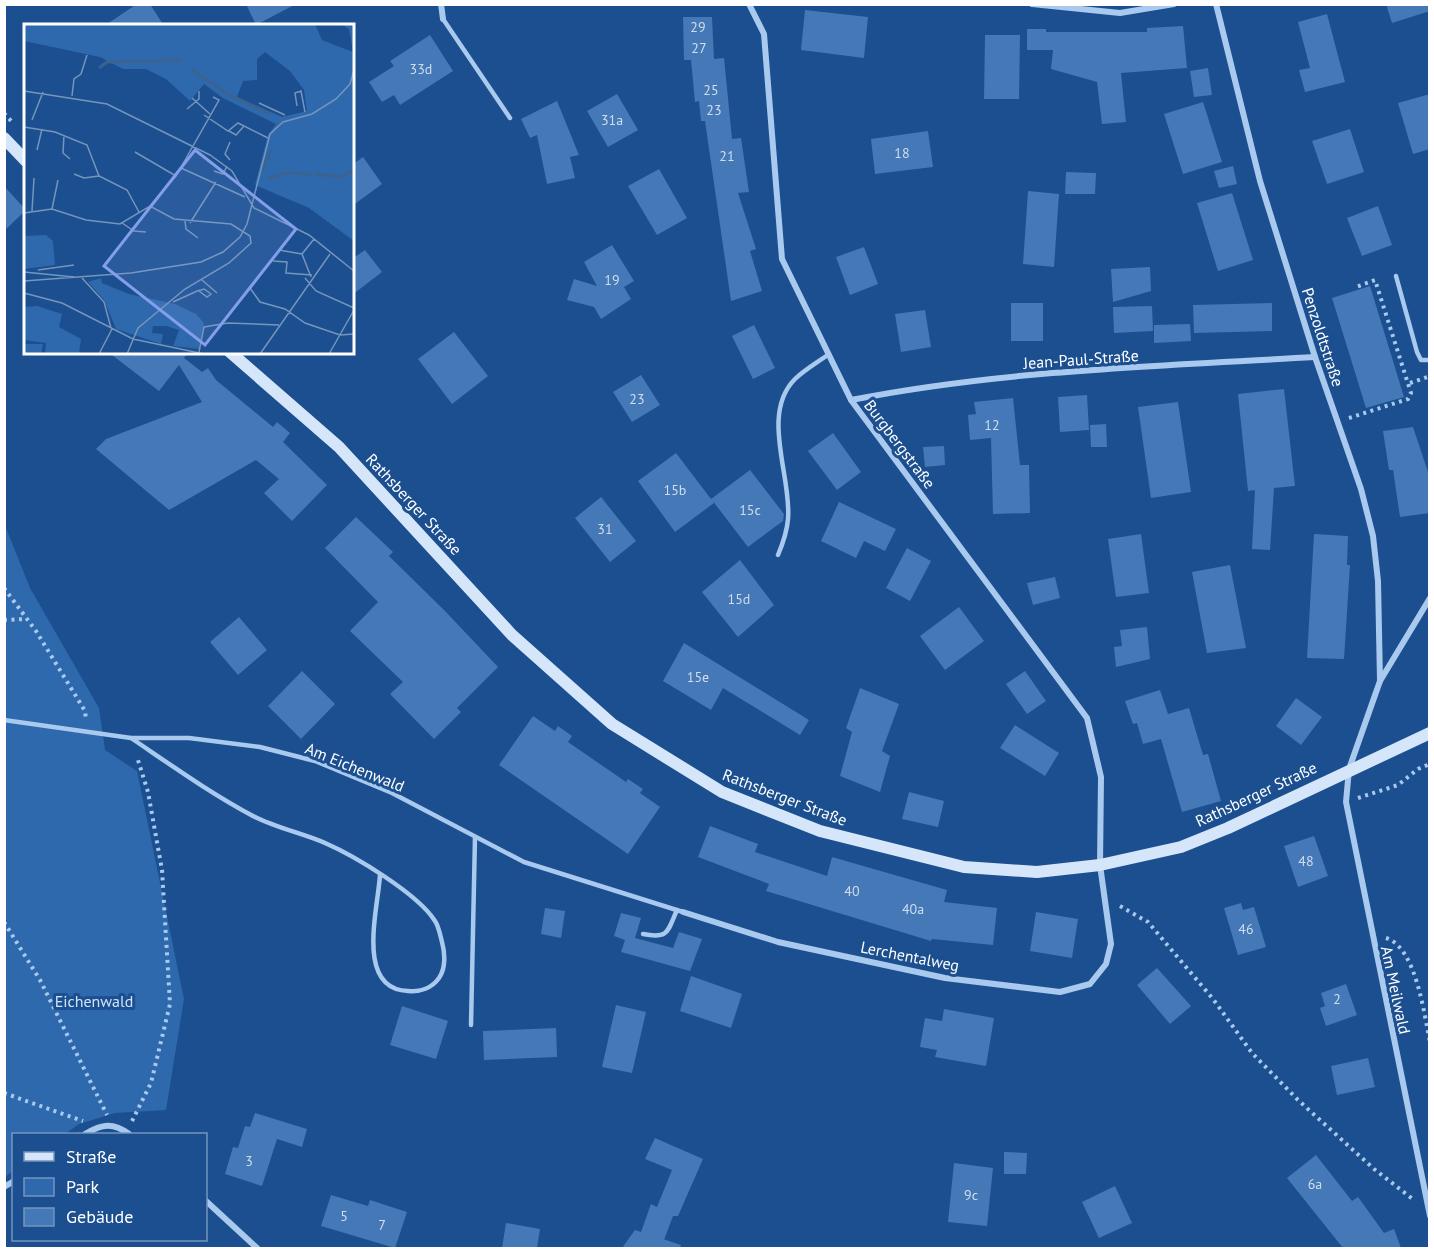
<svg xmlns="http://www.w3.org/2000/svg" width="1434" height="1253" font-family="'PT Sans',sans-serif">
<style>
.green{fill:#2e69ad}
.building{fill:#4478b7}
.lines{fill:none;stroke-linecap:round;stroke-linejoin:round}
.path{stroke:#a9c9ee;stroke-width:4;stroke-dasharray:3 4.5;stroke-linecap:butt}
.lane{stroke:#a9c9ee;stroke-width:4.5}
.street{stroke:#a9c9ee;stroke-width:6}
.secondary{stroke:#d6e6fa;stroke-width:12}
.labels{text-anchor:middle;dominant-baseline:central;stroke-width:6;stroke-linejoin:round;paint-order:stroke}
.number-label{font-size:14px;fill:#d0dded}
.street-label{font-size:16px;fill:#fff;stroke:#1b4f8f}
.park-label{font-size:16px;fill:#cfe3fa;stroke:#1b4f8f}
.inset-river{fill:none;stroke:#3c6290;stroke-width:3}
.inset-road{fill:none;stroke:#7695bc;stroke-width:1.5}
.view{fill:#839eea;fill-opacity:0.15;stroke:#839eea;stroke-width:3}
.inset-edge{fill:none;stroke:#fff;stroke-width:3}
</style>
<rect width="100%" height="100%" fill="#1b4f8f"/>
<path class="green" d="M4,523l26,65 69,120 6,42 32,21 47,228 -18,111 -51,3 -36,11 -14,10h-51l-1,37 -8,6z"/>
<g class="building">
<path d="M137,4h13l14,22h-60z"/>
<path d="M246,4h50l-40,21z"/>
<path d="M1386,4h44v7l-38,12z"/>
<path d="M805,10l63,7 -4,41 -63,-8z"/>
<path d="M1327,14l18,68 -40,10 -6,-22 11,-2 -12,-46z"/>
<path d="M683,17h29l2,42 10,-1 8,81 9,-1 8,54 -11,1 18,56 -6,2 12,40 -31,10 -26,-180h-4l-2,-20 -4,1 -4,-42h-7z"/>
<path d="M1183,26l4,42 -66,5 5,49 -24,2 -5,-42 -46,-13 2,-19h-26v-21h19v3h101v-4z"/>
<path d="M430,35l23,36 -53,34 -6,-10 -12,7 -13,-20 25,-16 -4,-5z"/>
<path d="M985,35h35l-1,64h-35z"/>
<path d="M1208,68l4,27 -18,2 -4,-26z"/>
<path d="M617,94l21,36 -30,17 -21,-36z"/>
<path d="M1430,94v55l-17,5 -15,-51z"/>
<path d="M557,101l22,54 -9,2 5,21 -28,6 -10,-49 -7,3 -9,-19z"/>
<path d="M1203,102l19,60 -39,12 -19,-60z"/>
<path d="M1350,129l14,43 -37,12 -15,-43z"/>
<path d="M928,131l5,36 -58,7 -4,-35z"/>
<path d="M363,157l19,27 -30,22v-41z"/>
<path d="M1233,166l4,18 -18,4 -5,-17z"/>
<path d="M659,169l28,49 -30,17 -29,-49z"/>
<path d="M1066,172l30,1 -1,21h-30z"/>
<path d="M4,186l22,24 -22,21z"/>
<path d="M1028,191l31,3 -5,73 -31,-3z"/>
<path d="M1232,193l21,67 -35,11 -21,-68z"/>
<path d="M1378,206l14,39 -30,11 -15,-38z"/>
<path d="M612,245l22,36 -10,6 7,12 -30,20 -7,-12 -27,-7 7,-21 23,7 -13,-24z"/>
<path d="M864,247l14,37 -28,11 -14,-38z"/>
<path d="M365,250l17,22 -30,23v-36z"/>
<path d="M1150,267l1,24 -38,11 -2,-33z"/>
<path d="M1370,286l34,111 -38,11 -34,-110z"/>
<rect x="1011" y="303" width="32" height="38"/>
<path d="M1272,303v28l-78,2 -1,-28z"/>
<path d="M1152,306l1,25 -39,2 -1,-26z"/>
<path d="M925,310l6,37 -30,5 -6,-38z"/>
<path d="M1190,324l1,17 -37,2v-18z"/>
<path d="M754,325l21,43 -22,11 -21,-43z"/>
<path d="M454,332l34,44 -36,28 -34,-45z"/>
<path d="M108,352h80l-4,6 18,14 6,-4 8,12 57,47 4,-5 13,11 -7,9 44,43 -35,36 -28,-28 15,-14 -23,-19 -87,50 -73,-61 10,-10 96,-37 -23,-37 -20,26z"/>
<path d="M641,375l19,30 -28,17 -19,-30z"/>
<path d="M1284,389l11,97 -21,2 -4,62 -18,-1 3,-59 -7,1 -10,-97z"/>
<path d="M1087,395l2,35 -29,2 -2,-35z"/>
<path d="M1013,398l7,67h9l1,48 -37,1 -2,-76 -21,2 -2,-25 8,-1 -2,-12z"/>
<path d="M1178,402l13,90 -40,6 -13,-91z"/>
<path d="M1106,424l1,23h-16l-1,-22z"/>
<path d="M1413,427l17,51v35l-30,4 -7,-47h-4l-6,-39z"/>
<path d="M833,433l28,39 -24,18 -29,-39z"/>
<path d="M944,446l1,19 -20,2 -2,-20z"/>
<path d="M676,453l35,46 39,-29 34,44 -1,7 -35,26 -36,-47 2,3 -39,29 -37,-51z"/>
<path d="M601,497l35,44 -26,21 -35,-44z"/>
<path d="M839,502l57,27 -11,22 -21,-10 -8,17 -35,-17z"/>
<path d="M356,517l37,35 -4,4 56,55 53,56 -41,41 4,4 -27,27 -44,-45 13,-12 -53,-51 28,-29 -53,-54z"/>
<path d="M1141,534l8,59 -33,4 -8,-58z"/>
<path d="M1314,534l34,2 -1,29h3l-6,94 -37,-1z"/>
<path d="M907,548l24,13 -21,40 -24,-13z"/>
<path d="M740,560l34,45 -36,32 -36,-45z"/>
<path d="M1230,565l16,83 -39,5 -15,-81z"/>
<path d="M1055,577l5,21 -27,7 -6,-22z"/>
<path d="M959,607l25,34 -39,29 -25,-34z"/>
<path d="M239,617l28,33 -29,25 -28,-33z"/>
<path d="M1147,627l3,32 -34,8 -2,-20 8,-1 -2,-16z"/>
<path d="M684,643l125,77 -9,15 -77,-47 -12,22 -48,-29z"/>
<path d="M302,671l33,33 -34,35 -33,-33z"/>
<path d="M1025,671l21,30 -19,13 -21,-30z"/>
<path d="M860,688l39,16 -17,47 8,5 -10,36 -40,-16 12,-44 -6,-4z"/>
<path d="M1160,690l8,24 21,-6 14,47 5,-1 13,47 -39,11 -21,-73 -18,5 -6,-21 -4,1 -8,-23z"/>
<path d="M1296,698l26,19 -21,28 -25,-19z"/>
<path d="M533,716l22,15 3,-5 14,10 -4,6 58,40 2,-3 15,10 -3,4 20,14 -32,47 -129,-89z"/>
<path d="M1015,725l44,28 -14,23 -45,-28z"/>
<path d="M909,792l35,9 -6,26 -36,-8z"/>
<path d="M710,826l48,18 -3,8 72,24 5,-19 115,33 -3,12 53,6 -4,37 -61,-6 -1,2 -165,-50 3,-7 -71,-27z"/>
<path d="M1314,836l14,40 -30,11 -14,-41z"/>
<path d="M1241,903l2,7 11,-3 12,40 -28,8 -14,-47z"/>
<path d="M545,908l20,3 -4,27 -20,-4z"/>
<path d="M1036,912l42,7 -6,39 -42,-7z"/>
<path d="M621,913l20,5 -6,20 38,10 6,-16 23,7 -12,32 -69,-19 4,-12 -11,-4z"/>
<path d="M1157,968l34,38 -21,18 -33,-39z"/>
<path d="M691,976l51,18 -11,34 -51,-17z"/>
<path d="M1346,984l11,31 -31,11 -6,-18 5,-2 -4,-13z"/>
<path d="M616,1005l30,7 -14,61 -30,-6z"/>
<path d="M402,1006l46,15 -12,38 -46,-14z"/>
<path d="M944,1009l50,9 -8,48 -51,-9 2,-7 -17,-3 5,-29 17,3z"/>
<path d="M556,1028l1,29 -73,3 -1,-29z"/>
<path d="M1368,1058l7,29 -38,8 -6,-29z"/>
<path d="M255,1113l52,16 -5,18 -25,-8 -15,47 -37,-12 8,-27 5,1 7,-22 5,1z"/>
<path d="M655,1138l48,21 -25,57h-5l-9,24 -4,-2 21,7 -1,3h-58l13,-18 6,2 10,-28 6,3 15,-37 -27,-11z"/>
<path d="M1004,1152l23,1 -1,21h-22z"/>
<path d="M1316,1155l36,46 6,-4 26,36 10,-4 7,19h-58l-56,-70z"/>
<path d="M954,1163l39,5 -6,58 -39,-4z"/>
<path d="M1115,1186l17,37 -33,15 -17,-36z"/>
<path d="M331,1195l37,11 2,-6 37,12 -12,36 -74,-22z"/>
<path d="M506,1223l34,6 -3,19h-35z"/>
</g>
<g class="lines">
<g class="path">
<path d="M4,113l9,10"/>
<path d="M1410,383l20,-7"/>
<path d="M1349,418l59,-19 3,-6 -36,-113 -19,7"/>
<path d="M4,588l32,43 49,80 1,9"/>
<path d="M4,620l22,-1"/>
<path d="M1358,798l40,-13 20,-16 12,-5"/>
<path d="M1120,906l28,16 65,77 39,54 46,47 76,69 40,31"/>
<path d="M4,922l36,58 67,135"/>
<path d="M1386,938c30,9 38,76 44,104"/>
<path d="M4,1093l79,28"/>
<path d="M132,1121l19,-38 19,-79 -8,-134 -14,-78 -11,-35"/>
</g>
<g class="lane">
<path d="M443,19l67,99"/>
<path d="M1396,276l21,76 4,8h9"/>
<path d="M778,555c5,-12 9,-23 10,-36 4,-42 -28,-105 7,-140 9,-9 23,-17 34,-25"/>
<path d="M4,720l127,18h58l71,9 55,14 77,32 132,69 159,50"/>
<path d="M131,738c40,27 79,55 122,78 23,12 49,17 72,27 30,13 93,51 110,78 4,6 5,14 7,21 3,11 4,26 -3,36 -7,10 -19,14 -31,13 -53,-2 -30,-82 -28,-116"/>
<path d="M643,934c26,5 24,-2 34,-24"/>
<path d="M471,1025l4,-188"/>
</g>
<g class="street">
<path d="M441,4l2,15"/>
<path d="M1032,4l88,9 54,-9"/>
<path d="M1216,4l44,177 55,176 46,132 12,47 5,45 2,100"/>
<path d="M851,400c152,-30 309,-34 464,-43"/>
<path d="M1430,598l-50,83 -31,88 -3,33 84,414"/>
<path d="M683,912l95,30 167,36 115,14 30,-8 16,-20 5,-20 -11,-79 1,-88 -14,-59 -236,-318 -69,-141 -18,-225 -15,-30"/>
<path d="M85,1134c17,-10 28,-12 44,0"/>
<path d="M4,1187l10,-6"/>
<path d="M206,1201l51,47"/>
</g>
<g class="secondary">
<path d="M4,138l22,23"/>
<path d="M230,352l109,95 173,188 100,89 110,68 98,39 144,36 73,5 63,-7 81,-18 47,-19 202,-95"/>
</g>
</g>
<g class="labels">
<g class="number-label">
<text x="698" y="27">29</text>
<text x="699" y="48">27</text>
<text x="421" y="69">33d</text>
<text x="711" y="90">25</text>
<text x="714" y="110">23</text>
<text x="612" y="120">31a</text>
<text x="902" y="153">18</text>
<text x="727" y="156">21</text>
<text x="612" y="280">19</text>
<text x="637" y="399">23</text>
<text x="992" y="425">12</text>
<text x="675" y="490">15b</text>
<text x="750" y="510">15c</text>
<text x="605" y="529">31</text>
<text x="739" y="599">15d</text>
<text x="698" y="677">15e</text>
<text x="1306" y="861">48</text>
<text x="852" y="891">40</text>
<text x="913" y="909">40a</text>
<text x="1246" y="929">46</text>
<text x="1337" y="999">2</text>
<text x="249" y="1161">3</text>
<text x="1315" y="1184">6a</text>
<text x="971" y="1195">9c</text>
<text x="344" y="1216">5</text>
<text x="382" y="1225">7</text>
</g>
<g class="street-label">
<text transform="translate(1323 337) rotate(72)">Penzoldtstraße</text>
<text transform="translate(1081 359) rotate(-4)">Jean-Paul-Straße</text>
<text transform="translate(900 444) rotate(53)">Burgbergstraße</text>
<text transform="translate(414 504) rotate(47)">Rathsberger Straße</text>
<text transform="translate(355 767) rotate(22)">Am Eichenwald</text>
<text transform="translate(1256 794) rotate(-25)">Rathsberger Straße</text>
<text transform="translate(785 797) rotate(21)">Rathsberger Straße</text>
<text transform="translate(910 956) rotate(11)">Lerchentalweg</text>
<text transform="translate(1396 990) rotate(78)">Am Meilwald</text>
</g>
<g class="park-label">
<text x="94" y="1001">Eichenwald</text>
</g>
</g>
<g transform="translate(24 24)">
<rect width="330" height="330" fill="#1b4f8f"/>
<path d="M0,0h291l7,16 31,12 -4,-23 -8,-5h13v217l-45,-33 -54,-23 13,-50 8,-11 -53,-26 -19,-14 -14,17 -24,-22 -20,-10h-23l-23,-12 -76,-16zM241,28l25,19 14,19 3,21 -25,6 -45,-20 6,-16 14,-1v-21zM22,211l7,6 2,24 -31,4v-33zM77,254l1,5 27,11 46,10 21,10 8,9 -5,26 -26,-3 6,-16 -13,-4h-13l-1,7 11,1 -2,10 -45,-15 -12,-29 -16,-18zM13,282l25,8 -3,13 22,12 -2,15h-34l1,-11 -22,-3v-33zM0,320h19l-2,10h-17z" fill="#2e69ad" fill-rule="evenodd"/>
<path class="inset-river" d="M75,44l8,-6 75,-2M168,46l34,23M203,70l43,20M238,147l9,-21M264,148l24,3M291,150l27,3 12,-7M244,155l19,-6"/>
<path class="inset-road" d="M0,67l83,13 103,51 22,16 22,37 55,27 45,36M48,72l2,-17 7,-5 6,-19M168,74l18,16M235,79l26,12M273,82l-2,-13 6,-2 4,21M163,85l12,-10v-8M180,91l24,16 10,-8 30,15M8,96l11,-28M0,103l31,5 32,13 12,31 28,14 12,22M205,107l7,4 8,-9M40,111l-1,18 7,6M206,118l-5,12 5,6M13,126l5,-21M111,128l41,24M157,144l64,29M190,147l9,3 4,-8M50,150l10,4 15,-2M126,182l26,-30 43,-76 -6,-3M28,185l6,-29M8,187l2,-33M0,189l28,-4 34,11 34,4 30,-18 24,13 57,5 19,12 1,7 -22,20 -44,26 -47,39 -11,26M161,197l1,8 12,9M98,199l12,8 12,1M166,199l26,-41M255,226l23,4M249,237l14,1 -1,11 26,2M14,246l36,-5M0,248l50,5M287,253l-9,-23 12,-15M58,254l22,24 7,26M281,254l11,13 38,17M178,256l15,13M0,257l107,-8 70,-11 22,-10 17,-15 7,-13 23,-90 13,-12 29,-8 24,-15 14,-15 4,-14M226,264l10,14 25,7 20,14 35,12 14,-1M0,269l38,10 71,36 71,15M149,278l22,-10 2,-1 4,-1 3,-1 7,5 -4,3 -8,-6M175,328l5,-25 24,-4 51,2M75,330l13,-25M236,330l70,-100M305,330l25,-44"/>
<path class="view" d="M171,126l101,79 -91,116 -101,-79z"/>
<rect width="330" height="330" class="inset-edge"/>
</g>
<rect width="1434" height="1253" fill="none" stroke="#ffffff" stroke-width="12"/>
<rect x="12" y="1133" width="195" height="108" fill="#1b4f8f" stroke="#7695bc" stroke-width="1.5"/>
<rect x="24" y="1152" width="30" height="9" fill="#d6e6fa" stroke="#7695bc" stroke-width="1.5"/>
<text x="66" y="1163" font-size="18" fill="#ffffff">Straße</text>
<rect x="24" y="1178" width="30" height="18" fill="#2e69ad" stroke="#7695bc" stroke-width="1.5"/>
<text x="66" y="1193" font-size="18" fill="#ffffff">Park</text>
<rect x="24" y="1208" width="30" height="18" fill="#4478b7" stroke="#7695bc" stroke-width="1.5"/>
<text x="66" y="1223" font-size="18" fill="#ffffff">Gebäude</text>
</svg>
